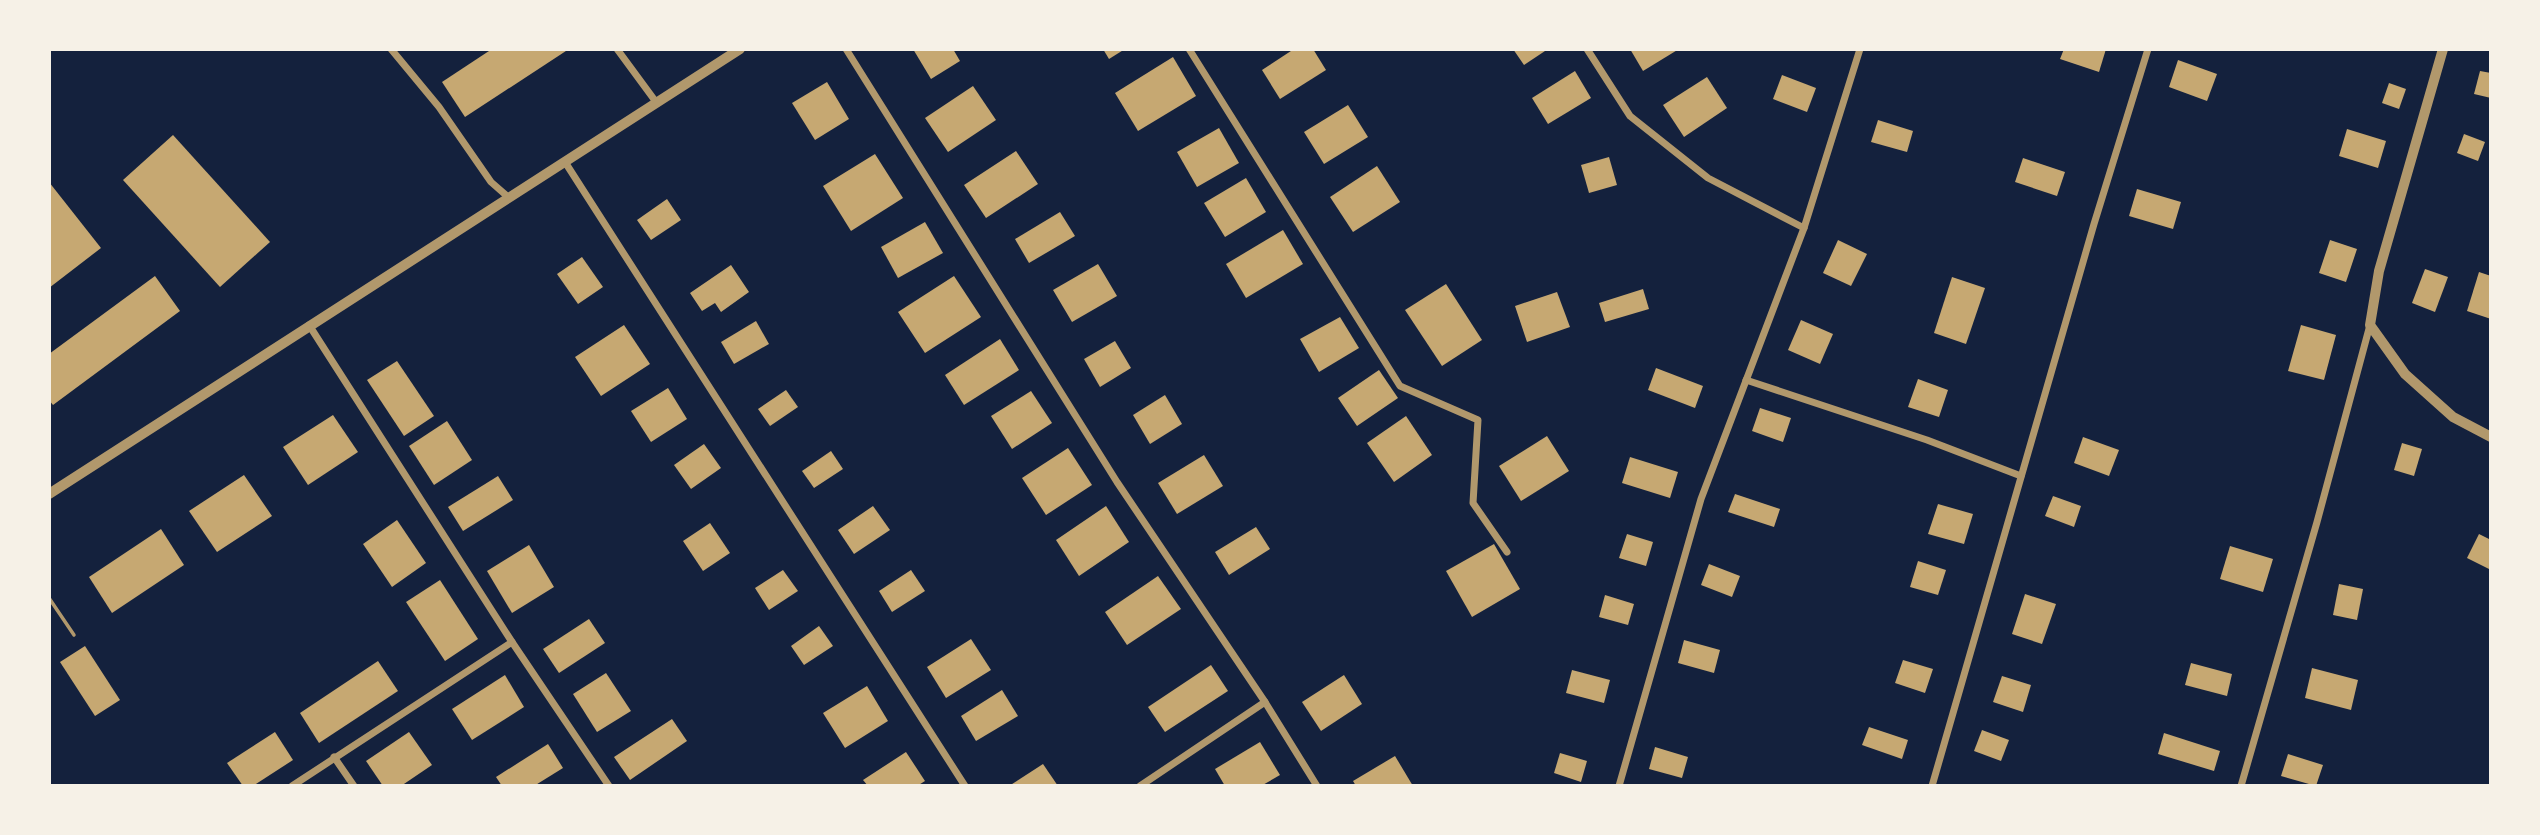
<svg xmlns="http://www.w3.org/2000/svg" width="2540" height="835" font-family="'Roboto Condensed',sans-serif">
<style>
.building{fill:#c6a872}
.lines{fill:none;stroke-linecap:round;stroke-linejoin:round}
.service{stroke:#b1986c;stroke-width:3.5}
.minor{stroke:#b1986c;stroke-width:7}
.tertiary{stroke:#b1986c;stroke-width:10}
</style>
<rect width="100%" height="100%" fill="#14213d"/>
<g class="building">
<path d="M492,49h77l-104,68 -23,-35z"/>
<path d="M913,49h40l7,12 -29,18z"/>
<path d="M1103,49h22l-16,10z"/>
<path d="M1294,49h19l13,21 -46,29 -18,-29z"/>
<path d="M1513,49h35l-24,16z"/>
<path d="M1630,49h49l-36,22z"/>
<path d="M2064,49h42l-7,23 -39,-13z"/>
<path d="M1173,57l23,39 -58,35 -23,-38z"/>
<path d="M2178,60l39,14 -10,27 -38,-14z"/>
<path d="M1575,71l16,27 -43,26 -16,-26z"/>
<path d="M2480,71l11,2v25l-17,-4z"/>
<path d="M1782,75l34,13 -9,24 -34,-13z"/>
<path d="M1707,77l20,31 -43,29 -21,-32z"/>
<path d="M827,82l22,37 -34,21 -23,-37z"/>
<path d="M2389,83l17,6 -7,20 -17,-6z"/>
<path d="M973,86l23,34 -48,32 -23,-34z"/>
<path d="M1348,105l20,32 -44,27 -20,-32z"/>
<path d="M1878,120l35,11 -6,21 -36,-10z"/>
<path d="M1219,128l20,35 -42,24 -20,-35z"/>
<path d="M2347,129l39,12 -8,27 -39,-12z"/>
<path d="M2464,134l21,8 -7,19 -21,-8z"/>
<path d="M173,135l97,107 -50,45 -97,-107z"/>
<path d="M1016,151l22,33 -52,34 -22,-33z"/>
<path d="M875,154l28,44 -52,33 -28,-45z"/>
<path d="M1609,157l8,28 -28,8 -8,-28z"/>
<path d="M2023,158l42,14 -8,24 -42,-14z"/>
<path d="M1377,166l23,36 -47,30 -23,-35z"/>
<path d="M1246,178l20,34 -41,25 -21,-34z"/>
<path d="M49,182l52,66 -52,40z"/>
<path d="M2137,189l44,13 -8,27 -44,-13z"/>
<path d="M667,199l14,21 -30,20 -14,-20z"/>
<path d="M1060,212l15,24 -46,27 -14,-24z"/>
<path d="M925,222l18,31 -45,25 -17,-31z"/>
<path d="M1283,230l20,34 -57,34 -20,-34z"/>
<path d="M1838,240l29,14 -16,32 -28,-13z"/>
<path d="M2330,240l27,9 -11,33 -27,-9z"/>
<path d="M582,257l21,30 -25,17 -21,-30z"/>
<path d="M1098,264l19,32 -45,26 -19,-32z"/>
<path d="M731,265l18,27 -28,20 -6,-9 -13,8 -12,-18z"/>
<path d="M2425,269l23,8 -13,35 -23,-9z"/>
<path d="M2479,272l12,4v43l-24,-8z"/>
<path d="M155,276l25,35 -127,94 -4,-5v-46z"/>
<path d="M954,276l27,41 -56,36 -27,-41z"/>
<path d="M1952,277l33,11 -19,56 -32,-11z"/>
<path d="M1446,284l36,56 -40,26 -37,-56z"/>
<path d="M1643,289l6,20 -44,13 -6,-19z"/>
<path d="M1557,292l13,35 -43,15 -12,-36z"/>
<path d="M1340,317l19,31 -40,24 -19,-33z"/>
<path d="M1801,320l32,14 -13,30 -32,-14z"/>
<path d="M756,321l13,23 -35,20 -13,-22z"/>
<path d="M624,325l26,39 -49,32 -26,-39z"/>
<path d="M2301,325l35,10 -12,45 -36,-9z"/>
<path d="M1000,339l19,31 -55,35 -19,-30z"/>
<path d="M1115,341l16,27 -31,19 -16,-28z"/>
<path d="M397,361l37,55 -30,20 -37,-56z"/>
<path d="M1656,368l47,18 -8,22 -47,-18z"/>
<path d="M1379,370l19,28 -41,28 -19,-28z"/>
<path d="M1918,379l30,11 -9,27 -31,-10z"/>
<path d="M668,388l19,31 -36,23 -20,-31z"/>
<path d="M786,390l12,17 -28,19 -12,-17z"/>
<path d="M1031,391l21,32 -40,26 -21,-33z"/>
<path d="M1165,395l17,29 -32,20 -17,-29z"/>
<path d="M1760,408l31,10 -8,24 -31,-11z"/>
<path d="M333,415l25,37 -50,33 -25,-38z"/>
<path d="M1406,416l26,39 -38,27 -27,-39z"/>
<path d="M447,421l25,39 -38,25 -25,-39z"/>
<path d="M1547,436l22,35 -48,30 -22,-35z"/>
<path d="M2083,437l36,13 -10,26 -35,-13z"/>
<path d="M2402,443l20,6 -8,27 -20,-6z"/>
<path d="M704,444l17,24 -30,21 -17,-24z"/>
<path d="M1068,448l24,37 -46,30 -24,-37z"/>
<path d="M831,451l12,18 -29,19 -12,-17z"/>
<path d="M1204,455l19,31 -46,28 -19,-31z"/>
<path d="M1630,457l48,15 -8,26 -48,-15z"/>
<path d="M244,475l28,41 -55,36 -28,-41z"/>
<path d="M498,476l15,24 -50,31 -15,-24z"/>
<path d="M1735,494l45,15 -6,18 -46,-15z"/>
<path d="M2053,496l28,10 -7,21 -29,-11z"/>
<path d="M1938,504l35,10 -9,30 -36,-10z"/>
<path d="M873,506l17,24 -36,24 -16,-24z"/>
<path d="M1106,506l23,36 -50,34 -23,-36z"/>
<path d="M397,520l29,43 -34,24 -29,-43z"/>
<path d="M710,523l20,30 -27,18 -20,-30z"/>
<path d="M1256,527l14,22 -41,26 -14,-23z"/>
<path d="M161,529l23,36 -72,48 -23,-36z"/>
<path d="M1627,534l26,8 -7,24 -27,-8z"/>
<path d="M2479,534l12,6v30l-24,-12z"/>
<path d="M1494,544l26,45 -48,28 -26,-46z"/>
<path d="M529,545l25,42 -42,26 -25,-42z"/>
<path d="M2230,546l43,13 -10,33 -43,-13z"/>
<path d="M1918,561l28,9 -8,25 -28,-8z"/>
<path d="M1709,564l31,12 -8,21 -31,-12z"/>
<path d="M783,570l15,21 -29,19 -14,-22z"/>
<path d="M911,570l14,21 -33,21 -13,-21z"/>
<path d="M1158,576l23,33 -54,36 -22,-33z"/>
<path d="M440,580l38,59 -33,22 -39,-59z"/>
<path d="M2339,584l24,5 -6,31 -24,-5z"/>
<path d="M2025,594l31,10 -14,40 -30,-10z"/>
<path d="M1605,595l29,9 -6,21 -29,-8z"/>
<path d="M589,619l16,24 -46,30 -16,-24z"/>
<path d="M819,626l14,20 -29,19 -13,-19z"/>
<path d="M971,639l20,31 -45,28 -19,-31z"/>
<path d="M1684,640l36,10 -6,23 -36,-10z"/>
<path d="M85,646l35,54 -25,16 -35,-54z"/>
<path d="M1903,660l30,9 -8,24 -30,-10z"/>
<path d="M378,661l20,30 -79,52 -19,-30z"/>
<path d="M2191,663l41,11 -5,22 -42,-11z"/>
<path d="M1211,665l17,26 -63,41 -17,-25z"/>
<path d="M2312,668l46,12 -7,30 -46,-12z"/>
<path d="M1572,670l38,10 -6,23 -38,-10z"/>
<path d="M606,673l25,38 -34,21 -24,-38z"/>
<path d="M505,675l19,32 -52,33 -20,-31z"/>
<path d="M1344,675l18,29 -41,27 -19,-29z"/>
<path d="M2002,676l29,9 -8,27 -30,-10z"/>
<path d="M867,686l21,35 -43,27 -22,-35z"/>
<path d="M1002,690l16,26 -42,25 -15,-25z"/>
<path d="M672,719l15,22 -57,39 -16,-23z"/>
<path d="M1869,727l39,13 -6,19 -40,-14z"/>
<path d="M1982,730l27,10 -8,21 -27,-10z"/>
<path d="M275,732l18,28 -40,26h-10l-16,-23z"/>
<path d="M409,732l23,33 -31,21h-18l-17,-25z"/>
<path d="M2164,733l56,18 -6,20 -56,-17z"/>
<path d="M1260,742l20,33 -19,11h-36l-10,-17z"/>
<path d="M548,744l15,24 -29,18h-32l-6,-9z"/>
<path d="M1655,747l33,10 -6,21 -33,-9z"/>
<path d="M906,752l19,29 -8,5h-49l-5,-6z"/>
<path d="M1560,753l27,8 -6,21 -27,-9z"/>
<path d="M2288,754l35,11 -7,21 -35,-10z"/>
<path d="M1395,756l18,30h-57l-3,-5z"/>
<path d="M1043,764l15,22h-49z"/>
</g>
<g class="lines">
<path class="service" d="M49,598l25,37"/>
<g class="minor">
<path d="M391,49l48,58 52,75 17,15"/>
<path d="M617,49l39,53"/>
<path d="M846,49l271,433 148,220 52,84"/>
<path d="M1189,49l211,337 78,34 -5,83 34,49"/>
<path d="M1587,49l43,67 78,62 96,50"/>
<path d="M565,162l400,624"/>
<path d="M309,325l203,317 97,144"/>
<path d="M1746,380l181,60 94,36"/>
<path d="M334,757l20,29"/>
<path d="M292,786l220,-144"/>
<path d="M1140,786l125,-84"/>
<path d="M1619,786l82,-287 103,-271 56,-179"/>
<path d="M1932,786l162,-562 54,-175"/>
<path d="M2241,786l76,-264 53,-197"/>
</g>
<g class="tertiary">
<path d="M2443,49l-64,222 -9,54 35,49 48,43 38,20"/>
<path d="M49,494l691,-445"/>
</g>
</g>
<rect width="2540" height="835" fill="none" stroke="#f6f1e7" stroke-width="102"/>
</svg>
